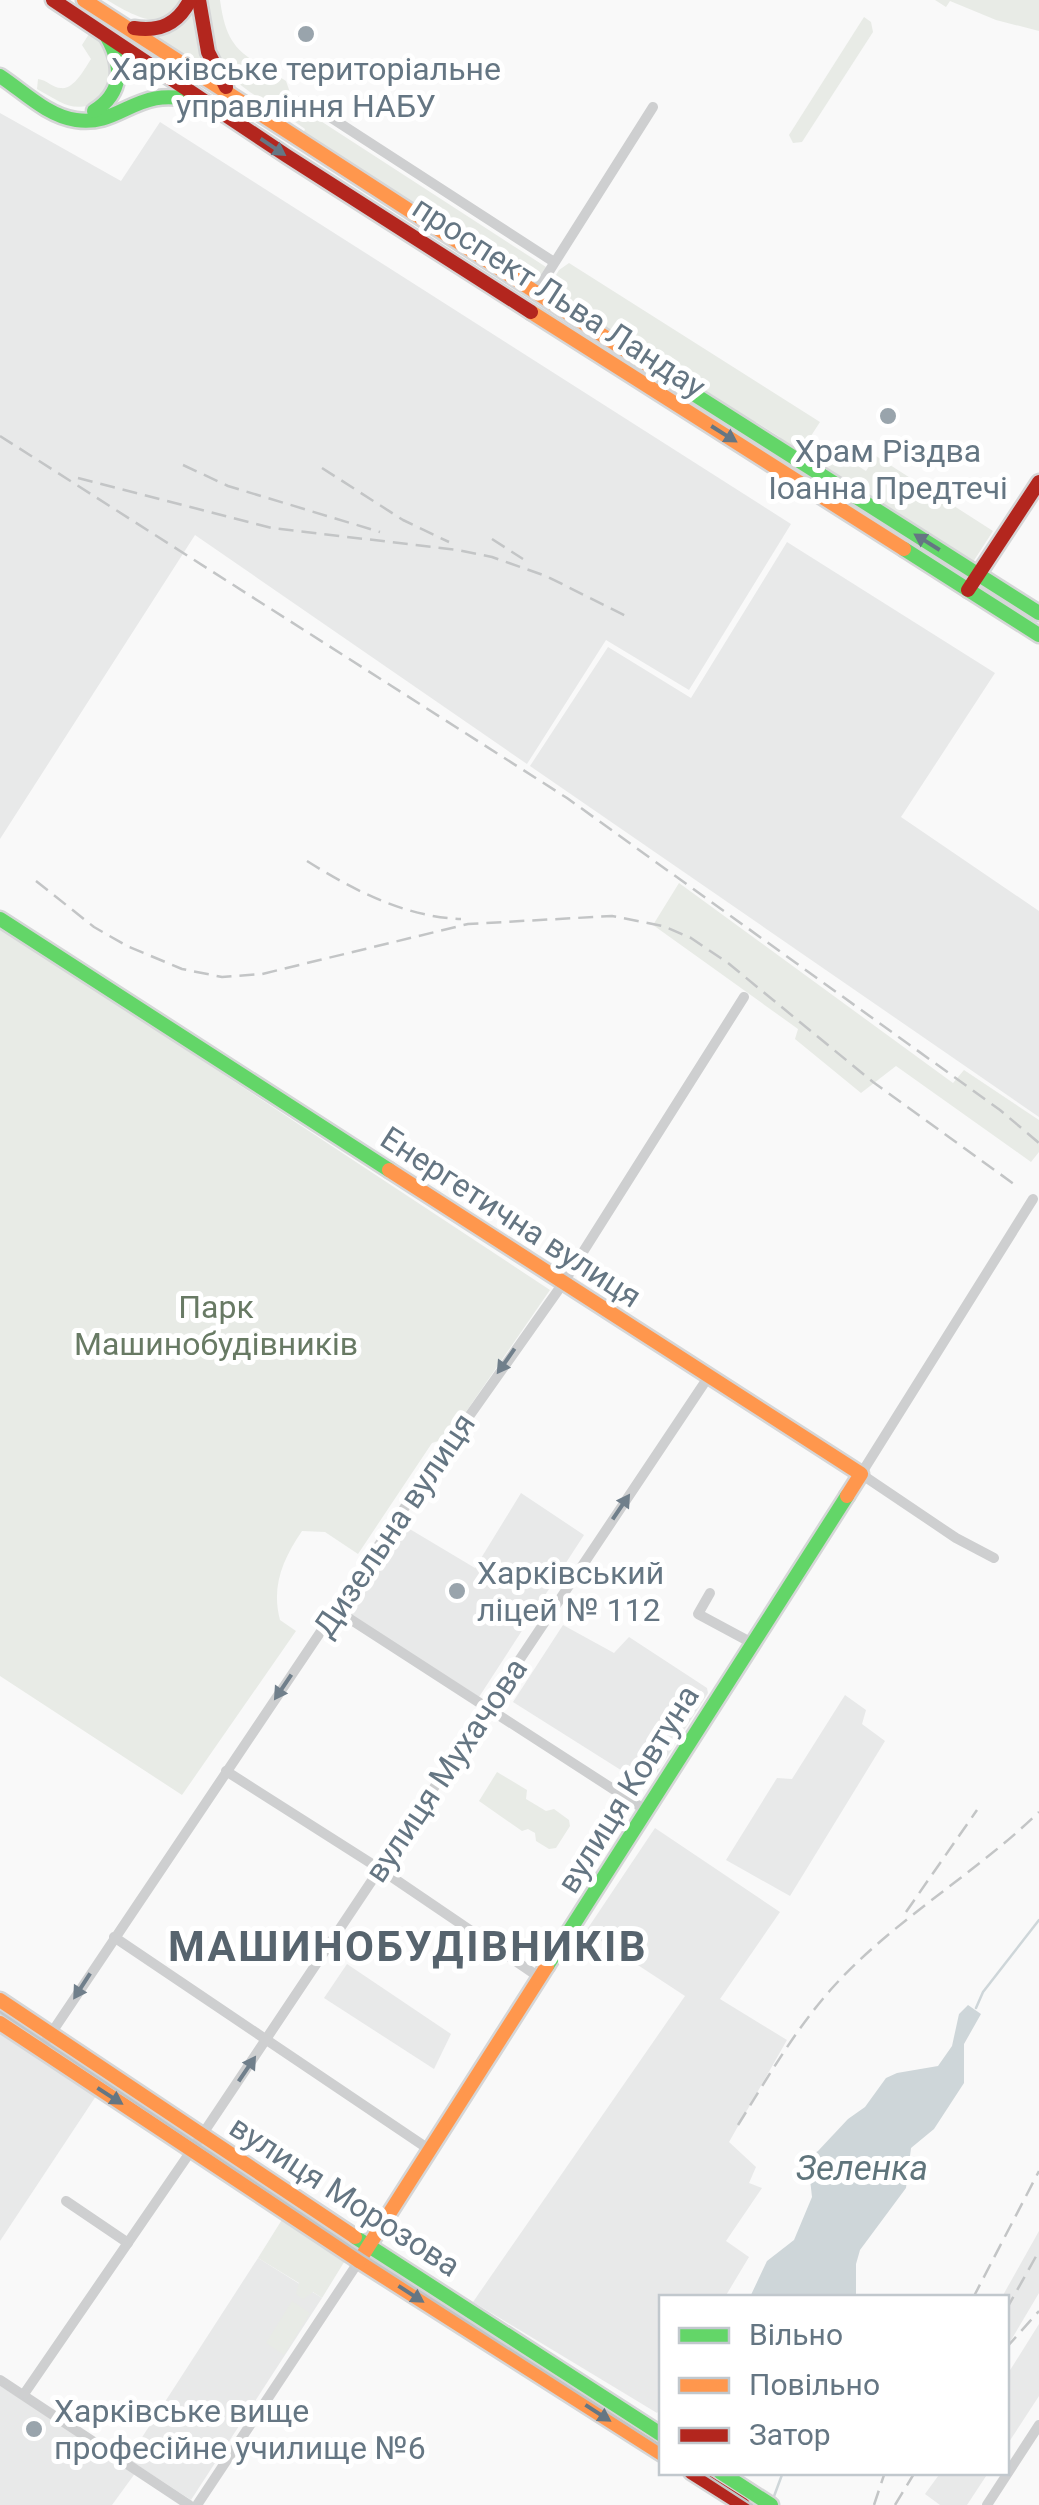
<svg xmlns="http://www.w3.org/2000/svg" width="1039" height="2505" font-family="Roboto,sans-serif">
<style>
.built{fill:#e8e9e9}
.green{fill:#e8ebe6}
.water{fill:#ced6d9}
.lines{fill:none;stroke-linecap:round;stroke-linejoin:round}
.stream{stroke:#ced6d9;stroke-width:2.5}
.fast-casing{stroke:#d5d6d7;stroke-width:19}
.slow-casing{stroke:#d5d6d7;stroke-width:19}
.jam-casing{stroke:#d5d6d7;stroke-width:19}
.street{stroke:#cecfd0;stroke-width:10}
.fast{stroke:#63d668;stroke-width:14}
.slow{stroke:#ff974d;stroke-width:14}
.jam{stroke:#b3261e;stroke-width:14}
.tram{stroke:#c3c5c6;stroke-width:2.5}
.rail{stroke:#c3c5c6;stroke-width:2.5;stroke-dasharray:15 8;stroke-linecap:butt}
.oneway{fill:#657683}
.oneway2{fill:#707f8b}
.poi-dot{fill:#99a4ac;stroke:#fff;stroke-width:4}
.labels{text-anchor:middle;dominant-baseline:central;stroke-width:10;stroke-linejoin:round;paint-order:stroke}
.poi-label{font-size:32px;fill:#657683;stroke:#fff}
.street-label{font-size:32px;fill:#657683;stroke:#fff}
.park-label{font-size:32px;fill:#687a64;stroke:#fff}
.water-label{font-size:35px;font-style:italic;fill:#60757c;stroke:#fff}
.district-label{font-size:42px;font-weight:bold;letter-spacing:2.5px;fill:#57646e;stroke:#fff}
</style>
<rect width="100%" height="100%" fill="#f9f9f9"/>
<g class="built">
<path d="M0,113l121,68 39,-59 631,402 -102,166 -83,-50 -79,124 -332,-229 -195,304z"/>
<path d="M787,542l208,131 -94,144 138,94v206l-509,-351 78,-119 83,51z"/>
<path d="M521,1493l63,42 -105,162 -129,-83 58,-86 67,40z"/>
<path d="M563,1625l51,28 15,-16 78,51 1,5 -55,86 -5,-3 -5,8 -130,-82z"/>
<path d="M845,1695l21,15 -4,14 23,17 -95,155 -64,-36 51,-82 15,1z"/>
<path d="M655,1828l125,84 -60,87 67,41 -58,102 27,25 -7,16 13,5 -36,53 23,16 -24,40 -63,1v108l-5,7 -184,-111 212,-306 -99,-65z"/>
<path d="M347,1964l104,70 -17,35 -110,-71z"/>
<path d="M0,2034l96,62 -96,145z"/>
<path d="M1039,2231v62l-32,54 -1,-49 -4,-1z"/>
<path d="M258,2258l64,40 -131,202 -63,-41z"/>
<path d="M1039,2324v72l-32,49v-70z"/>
<path d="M0,2386l136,86 -24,33h-112z"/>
<path d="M941,2472h47v1l-21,32h-27l-15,-11z"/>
</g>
<g class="green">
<path d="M107,0h77c-13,38 -54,14 -77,0z"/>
<path d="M206,0h14c7,53 24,54 66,81l7,20 -9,14c-60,-41 -68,-40 -78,-115z"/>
<path d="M935,0h104v31l-43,-11 -46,-19 -4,6z"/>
<path d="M194,11l13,55 -2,3 -48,-31z"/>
<path d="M864,17l7,5 2,10 -71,110 -9,1 -4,-8z"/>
<path d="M89,34c26,15 24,34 19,61 -31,21 -41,11 -71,-6l1,-10c9,1 15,9 23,9 13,2 24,-20 30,-29l-9,-14z"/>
<path d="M296,105l250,162 -12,20 -231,-153 2,-5 -17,-12z"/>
<path d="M569,263l251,159 -22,34 -17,-12 -1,-7 -24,-15 -13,-1 -198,-128 14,-23z"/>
<path d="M541,304l421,268 -2,3 -419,-268z"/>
<path d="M822,443l44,28 10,-15 117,75 -22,34 -162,-102z"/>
<path d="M679,883l274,200 11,-13 75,50v32l-8,10 -135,-96 -35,27 -66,-54 3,-10 -145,-104z"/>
<path d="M0,927l550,363 -102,148 -16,5 -74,111 -33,-22 -23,-1c-19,28 -31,55 -22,89l16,11 -114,164 -182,-119z"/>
<path d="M497,1772l30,18 -1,9 20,12 8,-2 15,11 1,6 -14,22 -7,1 -13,-8 -1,-8 -7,-4 -6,2 -43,-30z"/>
<path d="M283,2218l63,41 -24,39 -9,-6 -10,7 -7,-5 3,-11 -41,-25z"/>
<path d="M292,2301l18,12 -26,42 -18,-12z"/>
</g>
<path class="water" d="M968,2005l13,9 -17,30v39l-30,46 -23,19 -5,40 -46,62 -4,14v33h-106l17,-36 27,-21 18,-43 -2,-18 -11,-16 19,-12 30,-32 17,-12 21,-29 11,-5 41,-7 14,-20 7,-32z"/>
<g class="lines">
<g class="stream">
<path d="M976,2008l7,-16 56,-72"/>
<path d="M773,2499l10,-27"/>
</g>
<defs>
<g id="fast">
<path d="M0,76c23,15 47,40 76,44 47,7 60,-37 122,-18"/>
<path d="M94,111c29,-18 29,-46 13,-74"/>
<path d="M670,379l369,234"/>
<path d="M904,549l135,86"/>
<path d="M0,919l389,251"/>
<path d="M547,1966l300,-470"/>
<path d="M355,2237l307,198"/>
<path d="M720,2472l51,33"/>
</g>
<g id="slow">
<path d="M84,0l586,379"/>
<path d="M531,312l373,237"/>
<path d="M389,1170l472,304 -14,22"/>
<path d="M0,2000l355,237"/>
<path d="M0,2023l359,238 303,193"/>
<path d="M359,2261l188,-295"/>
</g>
<g id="jam">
<path d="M53,0l234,156 244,156"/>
<path d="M199,0l9,52 18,35"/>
<path d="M134,28c26,4 44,-4 56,-28"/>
<path d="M968,590l71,-108"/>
<path d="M691,2472l52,33"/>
</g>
</defs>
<use href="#fast" class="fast-casing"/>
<use href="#slow" class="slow-casing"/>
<use href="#jam" class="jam-casing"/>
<g class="street">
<path d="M296,101l34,16 224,145"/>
<path d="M536,292l117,-185"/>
<path d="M994,1558l-38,-20 -95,-64 172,-275"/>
<path d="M710,1593l-12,21 54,29"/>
<path d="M336,1610l311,201"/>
<path d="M226,1771l154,98 159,108"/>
<path d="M114,1937l316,213"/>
<path d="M40,2050l353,-526 171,-242 180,-285"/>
<path d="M66,2201l62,42"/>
<path d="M0,2380l189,125"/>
<path d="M24,2394l178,-259 507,-759"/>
<path d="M197,2505l162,-244"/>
<path d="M987,2505l52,-80"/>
</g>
<use href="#fast" class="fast"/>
<use href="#slow" class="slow"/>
<use href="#jam" class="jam"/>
<g class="tram">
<path d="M0,2012l363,243 299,192"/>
<path d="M701,2472l51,33"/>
</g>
<g class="rail">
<path d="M0,436l567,362 433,312 39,33"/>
<path d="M183,465l45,21 152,46"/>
<path d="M322,468l81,52 46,22"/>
<path d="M78,478l194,50 186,22 34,7 54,19 82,41"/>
<path d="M492,539l31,20"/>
<path d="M307,861c46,29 98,56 154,58"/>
<path d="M36,881l58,46 33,19 55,23 40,8 40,-3 206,-50 144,-8 51,10 28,12 37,25 145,119 145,105"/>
<path d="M906,1912l71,-102"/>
<path d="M738,2125c30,-48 58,-97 96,-139 60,-66 141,-112 205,-174"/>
<path d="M973,2298l66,-127"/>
<path d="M1006,2310l33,-59"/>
<path d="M1006,2348l33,-37"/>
<path d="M874,2505l11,-33"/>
<path d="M895,2505l20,-33"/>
</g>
</g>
<defs><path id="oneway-solid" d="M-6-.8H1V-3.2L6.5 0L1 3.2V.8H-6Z" transform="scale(2.5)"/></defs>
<g class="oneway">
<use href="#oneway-solid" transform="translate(273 147) rotate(34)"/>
<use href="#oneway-solid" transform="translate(724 434) rotate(32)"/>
<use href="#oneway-solid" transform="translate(927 542) rotate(-148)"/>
<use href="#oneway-solid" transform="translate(110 2096) rotate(33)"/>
<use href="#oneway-solid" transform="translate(411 2294) rotate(33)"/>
<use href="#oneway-solid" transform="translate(598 2413) rotate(33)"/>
</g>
<g class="oneway2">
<use href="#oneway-solid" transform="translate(506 1361) rotate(125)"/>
<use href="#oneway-solid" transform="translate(621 1507) rotate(-56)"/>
<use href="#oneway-solid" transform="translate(283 1687) rotate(124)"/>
<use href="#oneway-solid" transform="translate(82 1986) rotate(123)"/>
<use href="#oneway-solid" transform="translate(247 2069) rotate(-56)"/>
</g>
<g class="poi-dot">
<circle cx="306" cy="34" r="10"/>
<circle cx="888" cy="416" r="10"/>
<circle cx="457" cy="1591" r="10"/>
<circle cx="34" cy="2429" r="10"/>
</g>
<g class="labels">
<g class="poi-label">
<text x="306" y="69">Харківське територіальне<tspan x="306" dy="37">управління НАБУ</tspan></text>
<text x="888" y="451">Храм Різдва<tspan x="888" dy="37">Іоанна Предтечі</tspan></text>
<text x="477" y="1573" text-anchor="start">Харківський<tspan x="477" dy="37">ліцей № 112</tspan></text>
<text x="54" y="2411" text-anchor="start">Харківське вище<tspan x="54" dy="37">професійне училище №6</tspan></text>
</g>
<g class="street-label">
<text transform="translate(559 297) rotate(33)">проспект Льва Ландау</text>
<text transform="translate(511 1217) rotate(33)">Енергетична вулиця</text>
<text transform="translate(394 1525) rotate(-56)">Дизельна вулиця</text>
<text transform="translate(446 1770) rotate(-56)">вулиця Мухачова</text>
<text transform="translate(628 1789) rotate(-58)">вулиця Ковтуна</text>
<text transform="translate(345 2196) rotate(33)">вулиця Морозова</text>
</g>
<g class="park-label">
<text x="216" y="1307">Парк<tspan x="216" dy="37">Машинобудівників</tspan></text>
</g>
<g class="water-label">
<text x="862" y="2168">Зеленка</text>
</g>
<g class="district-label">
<text x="408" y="1946">МАШИНОБУДІВНИКІВ</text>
</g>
</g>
<rect x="659" y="2295" width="350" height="180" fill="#ffffff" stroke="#c1c8cd" stroke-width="2.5"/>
<rect x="679" y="2328" width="50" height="15" fill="#63d668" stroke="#c1c8cd" stroke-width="2.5"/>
<text x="749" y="2345" font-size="30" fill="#657683">Вільно</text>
<rect x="679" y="2378" width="50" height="15" fill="#ff974d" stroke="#c1c8cd" stroke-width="2.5"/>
<text x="749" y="2395" font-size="30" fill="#657683">Повільно</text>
<rect x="679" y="2428" width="50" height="15" fill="#b3261e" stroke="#c1c8cd" stroke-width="2.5"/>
<text x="749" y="2445" font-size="30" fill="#657683">Затор</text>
</svg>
